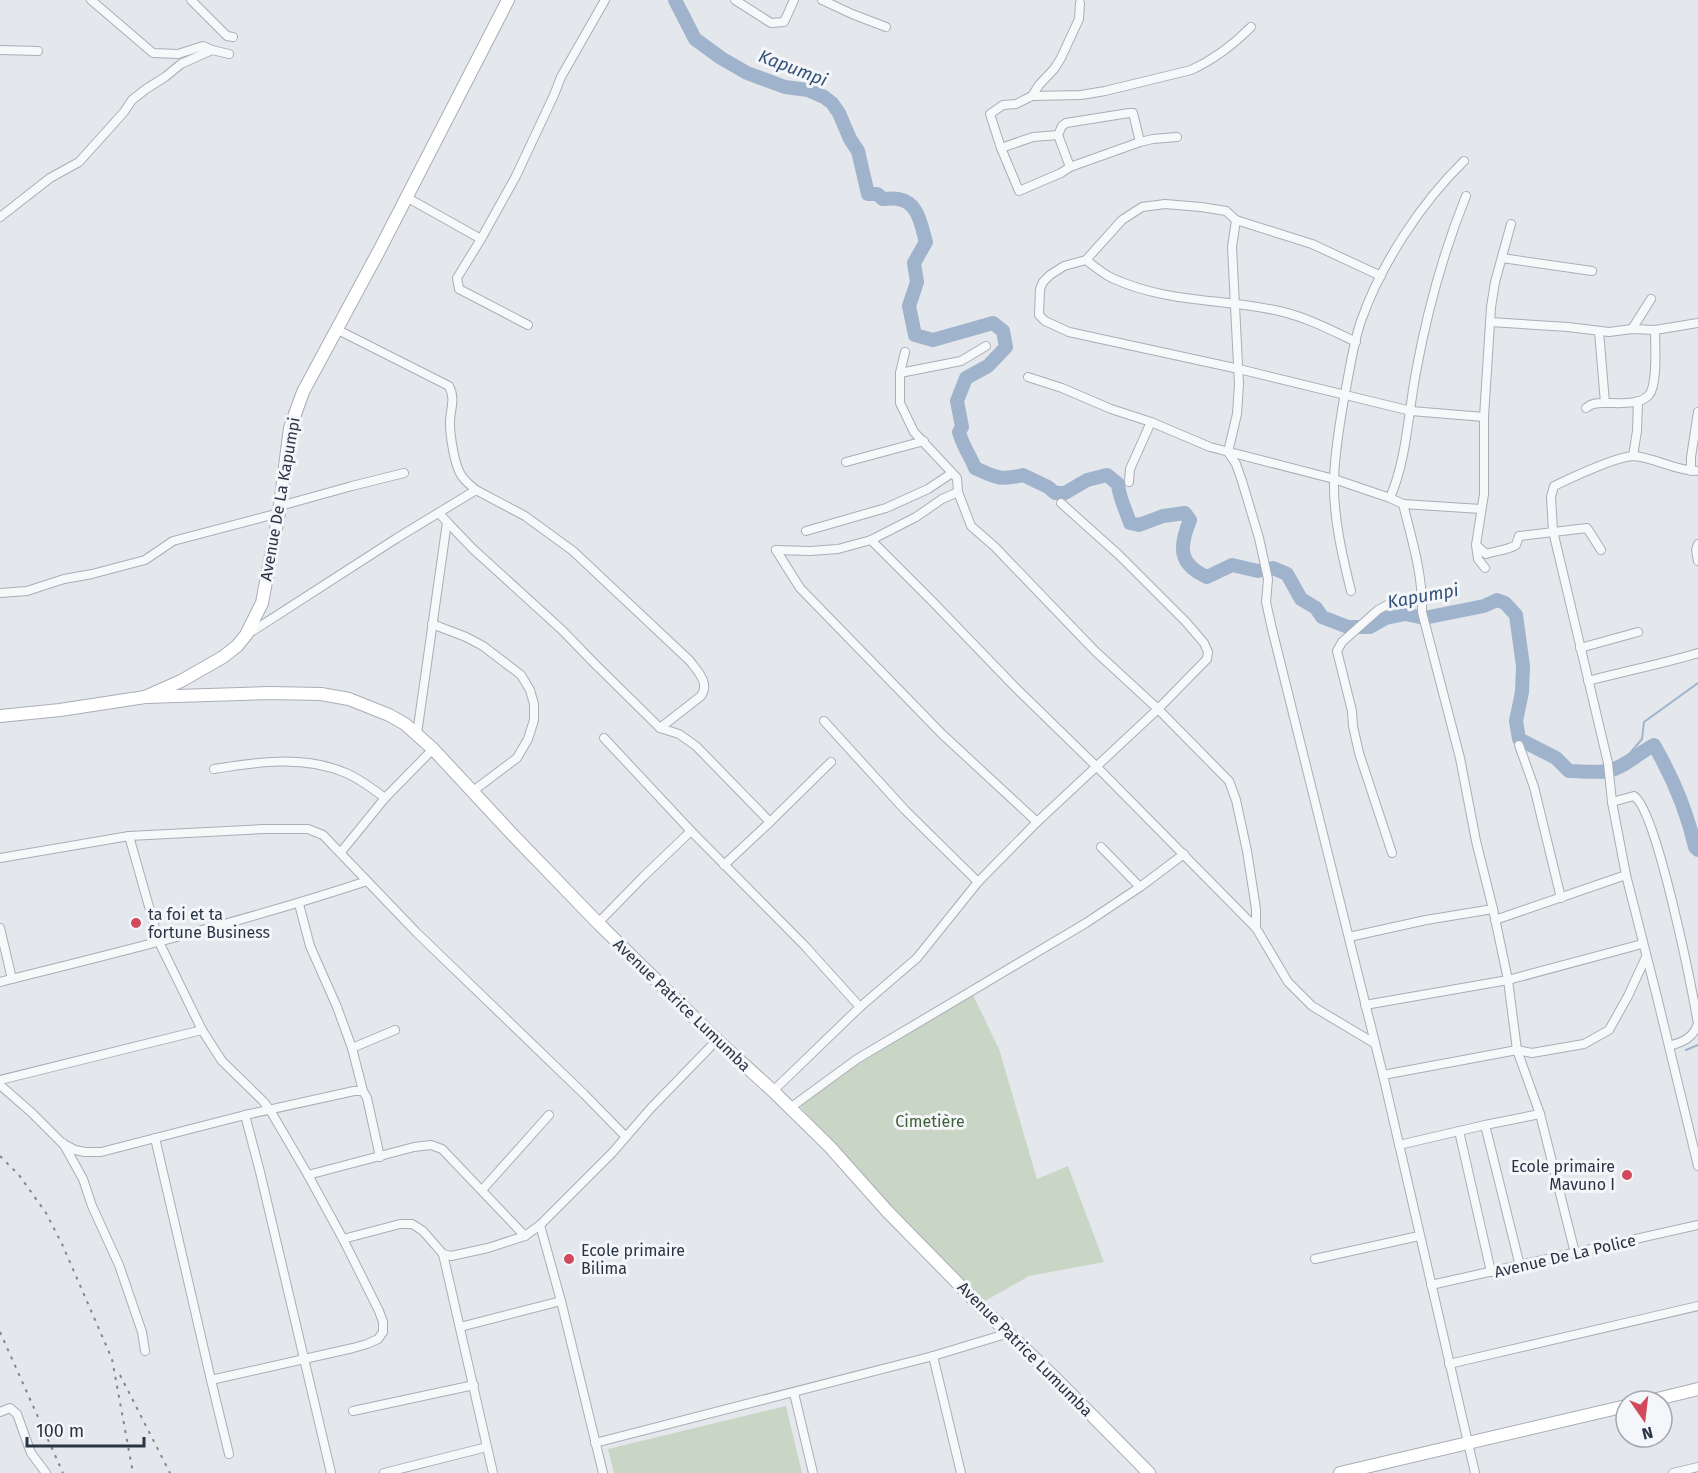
<svg xmlns="http://www.w3.org/2000/svg" width="1698" height="1473" font-family="'Fira Sans',sans-serif">
<style>
.green{fill:#c9d6c5}
.lines{fill:none;stroke-linecap:round;stroke-linejoin:round}
.stream{stroke:#9fb4cc;stroke-width:2}
.river{stroke:#9fb4cc;stroke-width:14}
.street-casing{stroke:#a9aeb7;stroke-width:10}
.secondary-casing{stroke:#a9aeb7;stroke-width:14}
.street{stroke:#f7f8fa;stroke-width:8}
.secondary{stroke:#fff;stroke-width:12}
.rail{stroke:#7d8696;stroke-width:2;stroke-dasharray:3 6;stroke-linecap:butt}
.poi-dot{fill:#d1495b;stroke:#f4f6f9;stroke-width:2}
.labels{text-anchor:middle;dominant-baseline:central;stroke-width:6;stroke-linejoin:round;paint-order:stroke}
.street-label{font-size:16px;fill:#2b3445;stroke:#f4f6f9}
.poi-label{font-size:16px;fill:#2b3445;stroke:#f4f6f9;text-anchor:start}
.park-label{font-size:16px;fill:#3f6138;stroke:#f4f6f9}
.water-label{font-size:18px;font-style:italic;fill:#34527a;stroke:#f4f6f9}
</style>
<rect width="100%" height="100%" fill="#e4e7ec"/>
<g class="green">
<path d="M972,993l27,56 38,130 31,-13 36,96 -75,14 -51,29 -181,-202z"/>
<path d="M786,1406l16,67h-188l-6,-24z"/>
</g>
<g class="lines">
<g class="stream">
<path d="M1619,766l23,-27 2,-17 54,-39"/>
<path d="M1686,1050l12,-5"/>
</g>
<path class="river" d="M675,0l20,39 26,19 26,15 38,14 23,3 16,7 8,6 7,10 11,26 8,12 10,43h9l6,5c5,0 10,-1 15,0 21,3 23,27 28,43l-12,21 3,19 -8,24 6,29 18,5 60,-17 10,8 3,16 -18,19 -22,12 -9,23 5,26 -3,5c3,13 11,23 16,36 20,9 25,13 48,7l25,12 7,6h10l22,-13 20,-5 11,9c1,14 8,26 12,39l9,2 24,-9 22,-3 5,7c-11,27 -12,44 17,57l25,-12 26,6 15,-3 14,6 14,25 15,9 6,9 26,10h22l16,-9 19,-4 19,4 60,-12 13,-6 8,3 11,12 7,51 -1,26 -6,29 3,18 37,19 13,13c12,0 27,2 39,0 16,-3 32,-19 46,-26 19,33 33,66 41,102l3,3"/>
<defs>
<g id="street">
<path d="M91,0l62,53 25,1 25,-8 9,4"/>
<path d="M191,0l36,36 6,1"/>
<path d="M735,0l36,23 13,-1 10,-22"/>
<path d="M822,0l30,14 34,13"/>
<path d="M0,50l38,1"/>
<path d="M1032,96l7,-11 15,-16 7,-11 18,-39 1,-16"/>
<path d="M1058,135l4,-9 4,-3 63,-10h4l7,29"/>
<path d="M1177,137l-24,2 -13,3 -70,25 -9,6 -42,18 -18,-43 -11,-34 13,-9 13,-1 16,-8 49,-1 24,-4 86,-21c22,-10 43,-26 60,-43"/>
<path d="M1001,148l32,-11 25,-2 12,32"/>
<path d="M406,197l75,42"/>
<path d="M0,217l50,-39 29,-16 45,-50 8,-12 14,-11 19,-12 16,-13 31,-14 17,4"/>
<path d="M1236,220l-4,27 7,137 -2,30 -9,38 8,12 6,17 17,57 9,41 -2,23 6,27 111,446 92,398"/>
<path d="M1502,258l90,13"/>
<path d="M1086,260c8,6 17,14 26,18 57,26 109,20 167,33 27,6 52,19 77,31"/>
<path d="M1381,276l-69,-32 -76,-24 -10,-9 -25,-4 -36,-3 -23,3 -20,13 -36,40 -22,6 -14,9 -7,7 -3,7 -1,26 6,6 24,11 170,37 172,42 73,6"/>
<path d="M1490,322l78,5 41,5 23,-3 23,1 43,-7"/>
<path d="M528,325l-69,-36 -2,-11 24,-39 35,-63 38,-81 7,-18 44,-77"/>
<path d="M336,329l113,57c7,13 1,23 1,37 0,12 4,39 10,50 3,7 10,12 16,17"/>
<path d="M1632,329l19,-30"/>
<path d="M1599,331l6,72"/>
<path d="M905,352l-5,21v30l14,29 43,46 1,14 13,34 24,21 100,104 63,58 71,72 7,19 11,51 9,58v19"/>
<path d="M900,373l61,-12 25,-15"/>
<path d="M1028,377l34,11 49,21 40,13 59,25 124,32 56,19 13,6 78,5"/>
<path d="M1586,408c7,-6 14,-5 22,-5 12,0 32,2 41,-8 9,-11 6,-50 6,-65"/>
<path d="M1633,456l4,-25 1,-30"/>
<path d="M846,462l78,-21"/>
<path d="M1691,471v-14l7,-45"/>
<path d="M1698,471c-22,0 -42,-13 -64,-15 -18,0 -63,22 -80,30l-3,11 2,34 55,232 4,39 14,73 31,122 41,169"/>
<path d="M1129,482l1,-13 21,-47"/>
<path d="M1390,498c17,-40 18,-84 26,-126 11,-60 27,-119 50,-176"/>
<path d="M1403,504c9,36 20,71 19,108l38,146 16,83 17,68 15,71 9,70 23,64 35,139"/>
<path d="M280,506l72,-20 52,-13"/>
<path d="M439,513l8,9 26,27 89,81 33,34 65,64 19,6 17,12 74,76"/>
<path d="M806,531l80,-23 42,-19 24,-16"/>
<path d="M871,540l59,59 85,88 81,79 160,162 32,54 24,24 62,37"/>
<path d="M1698,544l-2,6 2,11"/>
<path d="M1476,545l10,9c11,-4 20,-3 30,-9l3,-9 68,-8 14,22"/>
<path d="M776,550l24,38 142,146 95,88"/>
<path d="M776,550l34,1 28,-2 33,-9 45,-23 26,-18 16,-7"/>
<path d="M1485,568l-7,-9 -2,-14 8,-51v-77l7,-110 4,-25 16,-58"/>
<path d="M1351,591c-9,-36 -18,-75 -17,-112 1,-29 6,-58 11,-86 5,-24 8,-49 16,-72 20,-57 60,-118 103,-160"/>
<path d="M0,593l27,-2 37,-12 28,-5 53,-14 28,-19 106,-28"/>
<path d="M432,624l34,13 17,9 38,29 9,15 4,14v16l-6,19 -11,19 -44,33"/>
<path d="M248,634l149,-96 79,-48 49,26 48,35 117,110c8,11 20,22 11,35l-41,32"/>
<path d="M1580,648l58,-16"/>
<path d="M1588,681c37,-10 74,-17 110,-28"/>
<path d="M824,721l81,89 73,72"/>
<path d="M417,734l30,-212"/>
<path d="M604,738l87,93 113,114 56,62"/>
<path d="M1519,745l15,42 27,111"/>
<path d="M214,769c43,-7 90,-14 132,4 14,6 27,16 39,25"/>
<path d="M1612,802l22,-6c23,15 58,193 64,228 -5,14 -15,18 -29,22"/>
<path d="M129,836l30,106 43,88 20,31 41,40 7,9 38,65 35,64 36,72 4,11v10l-5,7 -11,5 -14,4 -142,32 -56,-242"/>
<path d="M1101,847l39,40"/>
<path d="M341,852l44,-54 48,-49"/>
<path d="M1392,853l-33,-100 -6,-27 -1,-15 -15,-60 5,-9 36,-32 9,-5 35,-8"/>
<path d="M0,858l129,-22 135,-7h44l15,6 94,98 167,161 42,43"/>
<path d="M724,865l46,-43 61,-60"/>
<path d="M299,904l11,42 27,61 15,41 11,43"/>
<path d="M1495,920l131,-45"/>
<path d="M598,923l46,-47 47,-45"/>
<path d="M0,928l12,51"/>
<path d="M1349,937l77,-17 67,-11"/>
<path d="M0,982c123,-31 246,-61 367,-101"/>
<path d="M1365,1005l143,-25 134,-36"/>
<path d="M352,1048l43,-18"/>
<path d="M1383,1075l134,-25 15,3 52,-9 25,-14 19,-34 18,-39"/>
<path d="M0,1080l202,-50"/>
<path d="M0,1085l32,28 30,30 13,7 10,2h16l144,-37 109,-24h9l4,7 13,59"/>
<path d="M773,1091l87,-84 57,-49 61,-76 59,-60 121,-113 49,-50 1,-7 -4,-9 -18,-21 -67,-67 -58,-52"/>
<path d="M790,1108l67,-49 229,-136 54,-36 44,-33"/>
<path d="M245,1115l15,57 71,301"/>
<path d="M1485,1125l35,141"/>
<path d="M1459,1131l32,141"/>
<path d="M63,1143l20,36 9,27 27,59 23,67 3,19"/>
<path d="M1399,1145l86,-20 55,-11"/>
<path d="M308,1175l106,-28 17,-2 11,4 83,87"/>
<path d="M482,1190l67,-75"/>
<path d="M540,1225l21,76 42,172"/>
<path d="M343,1239l57,-15h12l11,7 20,23 8,2 37,-8 37,-12 15,-11 72,-72 39,-45 66,-68"/>
<path d="M443,1254l50,219"/>
<path d="M1315,1259l104,-23"/>
<path d="M1431,1285l267,-60"/>
<path d="M460,1327l101,-26"/>
<path d="M933,1356l28,117"/>
<path d="M1449,1364l249,-58"/>
<path d="M211,1380l18,74"/>
<path d="M794,1393l19,80"/>
<path d="M353,1411l121,-26"/>
<path d="M0,1412l10,-4 7,6 14,39 15,20"/>
<path d="M595,1443l338,-87 76,-23"/>
<path d="M384,1473l103,-26"/>
<path d="M1673,1473l25,-6"/>
</g>
<g id="secondary">
<path d="M145,697l125,-4 51,1 28,5 40,16 16,9 28,25 79,85 86,89 119,117 56,51 57,56 57,64 94,96 70,67 98,99"/>
<path d="M0,716l60,-6 85,-13 36,-16 42,-24 14,-11 9,-11 16,-32 17,-90 11,-85 13,-36 77,-143 128,-249"/>
<path d="M1649,1401l49,-12"/>
<path d="M1340,1473l286,-67"/>
</g>
</defs>
<use href="#street" class="street-casing"/>
<use href="#secondary" class="secondary-casing"/>
<use href="#street" class="street"/>
<use href="#secondary" class="secondary"/>
<g class="rail">
<path d="M0,1156l19,19 27,38 16,31 50,115 21,114"/>
<path d="M0,1332l63,141"/>
<path d="M120,1375l50,98"/>
</g>
</g>
<g class="poi-dot">
<circle cx="136" cy="923" r="6"/>
<circle cx="1627" cy="1175" r="6"/>
<circle cx="569" cy="1259" r="6"/>
</g>
<g class="labels">
<g class="street-label">
<text transform="translate(280 499) rotate(-80)">Avenue De La Kapumpi</text>
<text transform="translate(682 1005) rotate(44)">Avenue Patrice Lumumba</text>
<text transform="translate(1565 1256) rotate(-13)">Avenue De La Police</text>
<text transform="translate(1025 1349) rotate(45)">Avenue Patrice Lumumba</text>
</g>
<g class="poi-label">
<text x="148" y="914">ta foi et ta<tspan x="148" dy="18">fortune Business</tspan></text>
<text x="1615" y="1166" text-anchor="end">Ecole primaire<tspan x="1615" dy="18">Mavuno I</tspan></text>
<text x="581" y="1250">Ecole primaire<tspan x="581" dy="18">Bilima</tspan></text>
</g>
<g class="park-label">
<text x="930" y="1121">Cimetière</text>
</g>
<g class="water-label">
<text transform="translate(793 68) rotate(21)">Kapumpi</text>
<text transform="translate(1423 596) rotate(-10)">Kapumpi</text>
</g>
</g>
<g transform="translate(1644 1419) rotate(166)"><circle r="28" fill="#f4f6f9" stroke="#a4a8b1" stroke-width="1.5"/>
<path d="M0-4.5L10 22L0 15L-10 22Z" fill="#d1495b"/>
<text y="-9" font-size="16" font-weight="bold" text-anchor="middle" fill="#2b3445">N</text>
</g>
<path d="M27 1437v9h117v-9" fill="none" stroke="#2b3445" stroke-width="3"/>
<text x="36" y="1437" font-size="18" fill="#2b3445" stroke="#f4f6f9" stroke-width="4.5" paint-order="stroke">100 m</text>
</svg>
